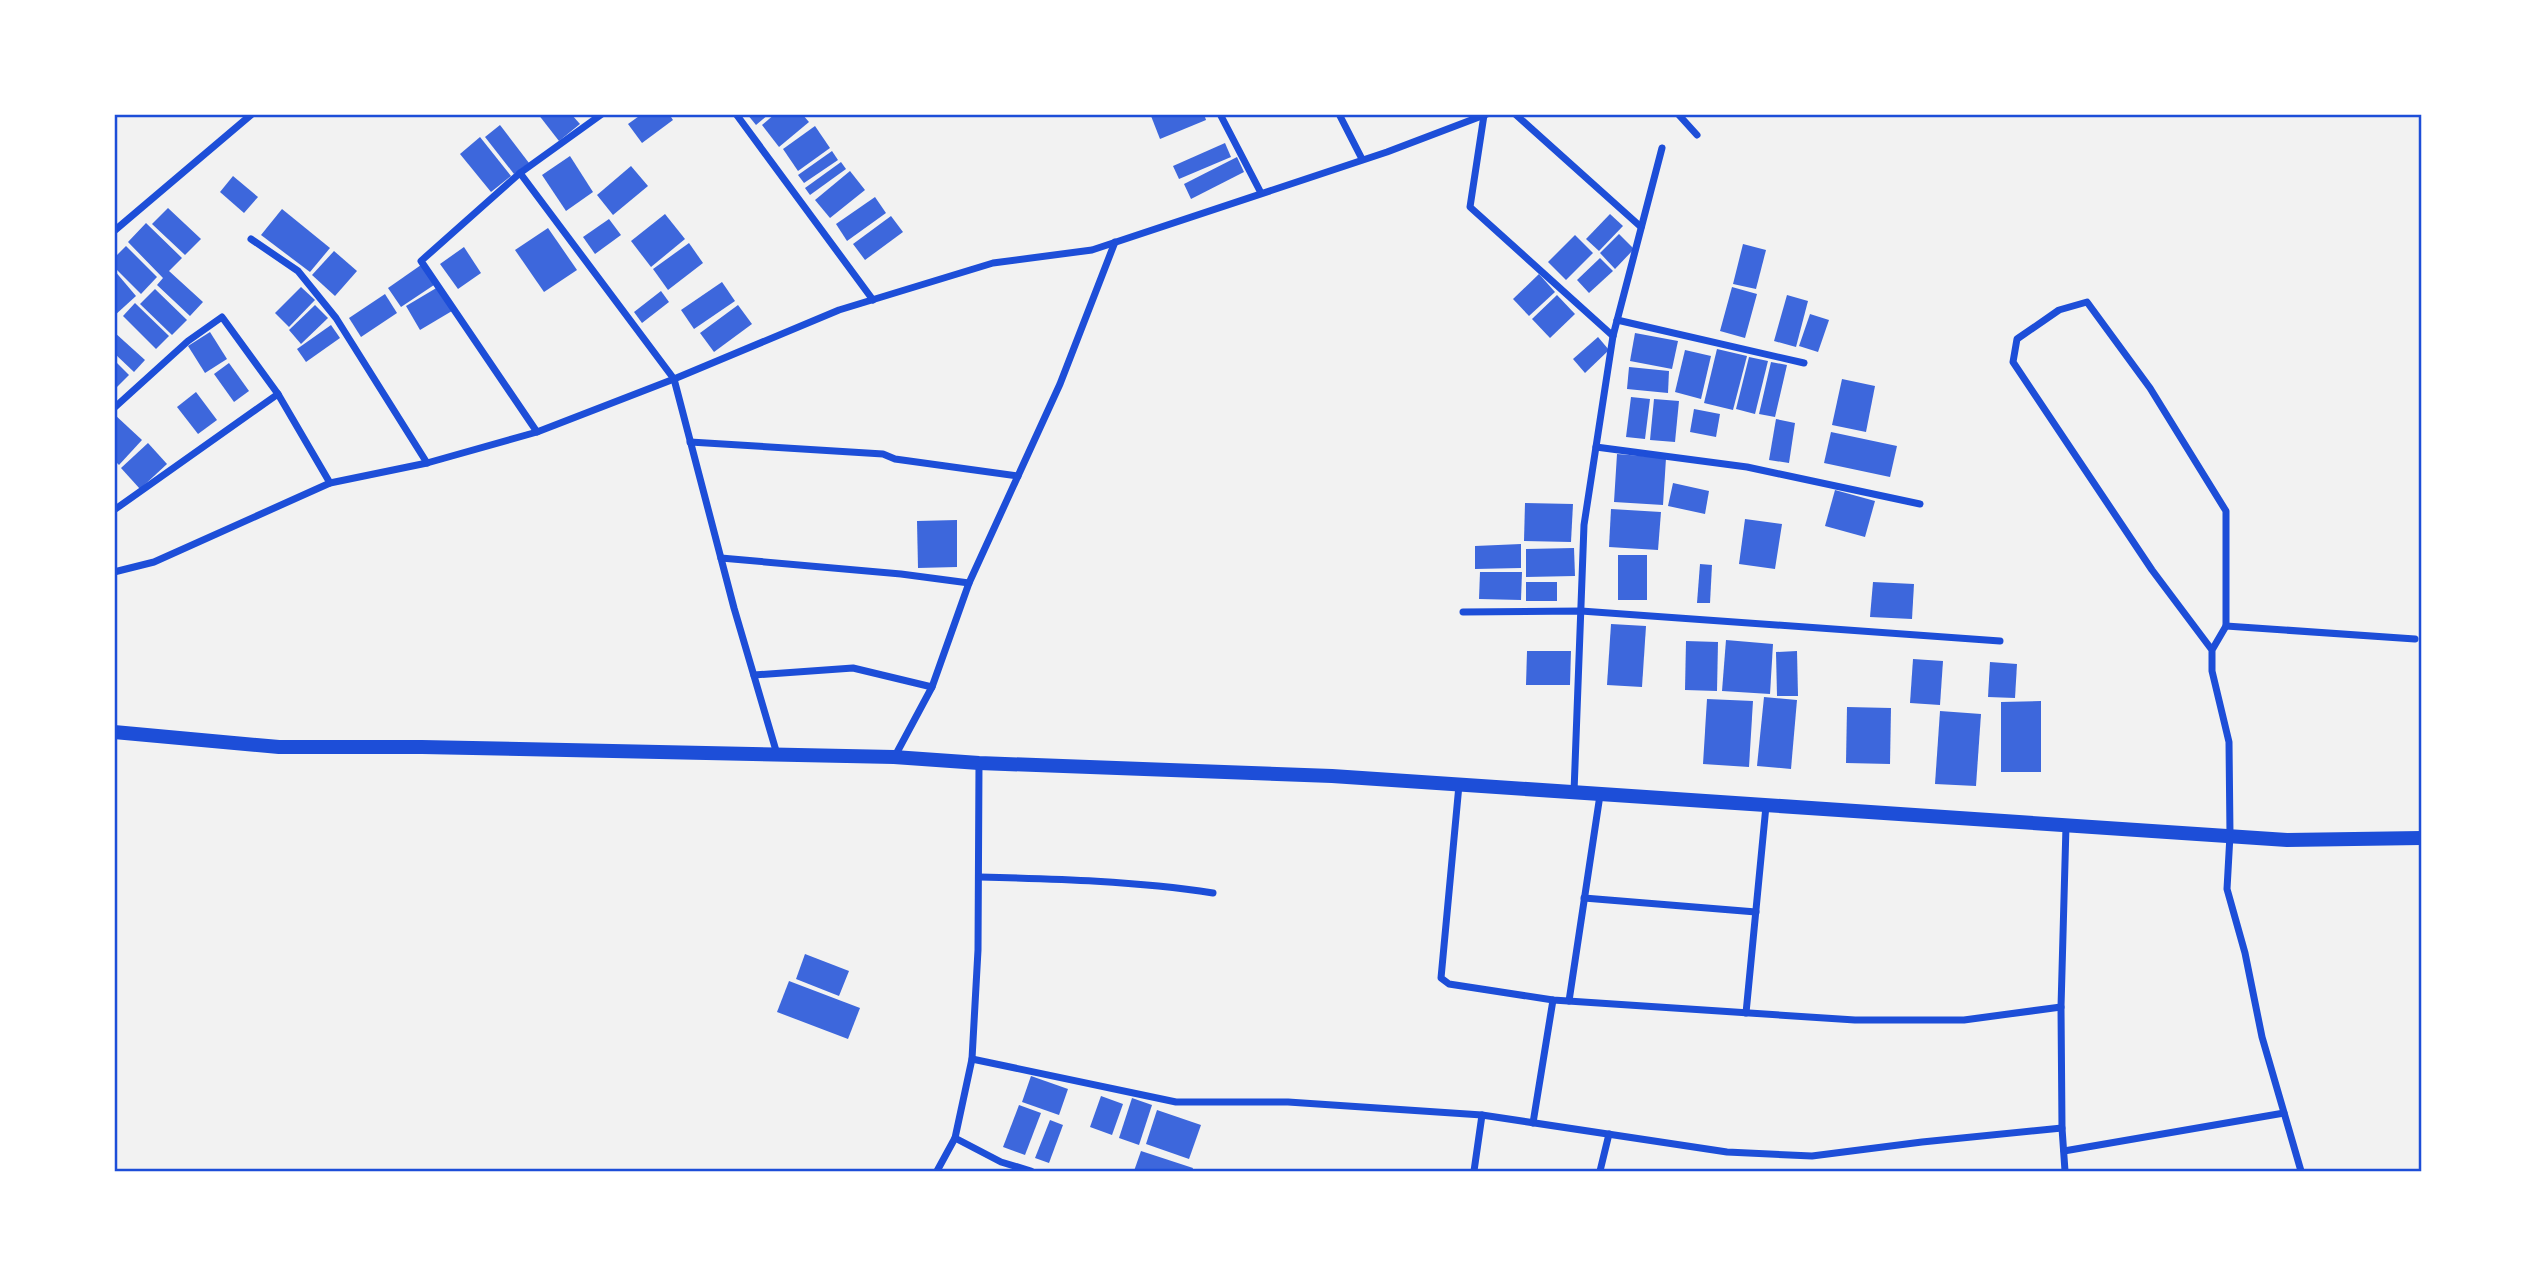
<svg xmlns="http://www.w3.org/2000/svg" width="2535" height="1285" font-family="'Asap Condensed',sans-serif">
<style>
.building{fill:#3d67dc}
.lines{fill:none;stroke-linecap:round;stroke-linejoin:round}
.minor{stroke:#1d4ed8;stroke-width:7}
.secondary{stroke:#1d4ed8;stroke-width:14}
.neatline{fill:none;stroke:#1d4ed8;stroke-width:2.5}
</style>
<rect width="100%" height="100%" fill="#f2f2f2"/>
<g class="building">
<path d="M538,114h33l9,10 -21,17z"/>
<path d="M642,114h27l4,6 -31,23 -14,-19z"/>
<path d="M747,114h22l-13,11z"/>
<path d="M775,114h27l7,8 -30,25 -17,-22z"/>
<path d="M1156,114h48l2,6 -46,19 -9,-23z"/>
<path d="M500,125l29,38 -15,11 -29,-37z"/>
<path d="M815,126l15,22 -32,23 -15,-22z"/>
<path d="M480,137l31,39 -20,16 -31,-38z"/>
<path d="M1225,143l6,14 -52,22 -6,-13z"/>
<path d="M832,151l6,9 -34,23 -6,-8z"/>
<path d="M570,156l23,36 -27,19 -24,-36z"/>
<path d="M1237,157l7,15 -53,27 -7,-15z"/>
<path d="M841,162l5,7 -36,26 -5,-7z"/>
<path d="M631,166l17,20 -35,29 -16,-20z"/>
<path d="M850,171l15,19 -35,28 -15,-18z"/>
<path d="M233,176l25,21 -14,16 -24,-21z"/>
<path d="M875,197l11,16 -39,28 -11,-17z"/>
<path d="M168,208l33,31 -16,16 -33,-31z"/>
<path d="M282,209l48,39 -20,24 -49,-37z"/>
<path d="M665,214l20,25 -34,28 -20,-26z"/>
<path d="M1610,214l13,12 -24,25 -13,-12z"/>
<path d="M891,216l12,16 -38,28 -12,-16z"/>
<path d="M609,219l12,16 -26,19 -12,-17z"/>
<path d="M146,223l36,35 -13,13 34,31 -13,14 -33,-31 6,-7 -35,-36z"/>
<path d="M548,228l29,42 -33,22 -29,-42z"/>
<path d="M1619,234l15,15 -19,20 -15,-16z"/>
<path d="M1575,235l18,18 -27,27 -18,-18z"/>
<path d="M689,243l14,20 -35,27 -15,-21z"/>
<path d="M1743,244l23,6 -10,39 -23,-5z"/>
<path d="M126,246l31,31 -16,17 -27,-27v-9z"/>
<path d="M464,247l17,26 -23,16 -18,-25z"/>
<path d="M334,251l23,20 -22,25 -23,-21z"/>
<path d="M1600,258l13,13 -24,22 -12,-13z"/>
<path d="M421,265l13,20 -33,22 -13,-19z"/>
<path d="M114,270l22,26 -22,20z"/>
<path d="M1539,274l16,18 -26,24 -16,-17z"/>
<path d="M722,282l13,19 -41,28 -13,-19z"/>
<path d="M301,287l14,13 -26,27 -14,-14z"/>
<path d="M438,287l14,24 -32,19 -14,-24z"/>
<path d="M1732,287l25,7 -12,44 -25,-7z"/>
<path d="M155,289l32,31 -15,15 -32,-31z"/>
<path d="M661,291l8,11 -27,21 -8,-11z"/>
<path d="M385,294l12,19 -36,24 -12,-19z"/>
<path d="M1557,295l18,19 -25,24 -18,-19z"/>
<path d="M1787,295l21,6 -12,46 -22,-6z"/>
<path d="M135,303l34,33 -13,13 -33,-33z"/>
<path d="M315,305l13,13 -27,26 -12,-14z"/>
<path d="M738,305l14,19 -38,28 -14,-19z"/>
<path d="M1810,314l19,6 -11,32 -19,-6z"/>
<path d="M331,325l9,13 -34,24 -9,-13z"/>
<path d="M114,332l31,28 -11,12 -20,-19z"/>
<path d="M210,332l17,27 -22,14 -17,-27z"/>
<path d="M1635,333l43,8 -6,28 -42,-8z"/>
<path d="M1598,337l11,13 -24,23 -12,-14z"/>
<path d="M1717,349l30,7 -14,54 -29,-7z"/>
<path d="M1685,350l26,6 -10,43 -26,-7z"/>
<path d="M1749,357l19,4 -13,53 -19,-5z"/>
<path d="M114,360l15,15 -12,12 -3,-3z"/>
<path d="M1771,362l16,3 -12,52 -16,-3z"/>
<path d="M229,363l20,28 -15,11 -20,-28z"/>
<path d="M1629,367l40,4 -1,22 -41,-4z"/>
<path d="M1842,379l33,7 -9,46 -34,-7z"/>
<path d="M196,392l21,28 -19,14 -21,-27z"/>
<path d="M1631,397l19,2 -5,40 -19,-2z"/>
<path d="M1654,399l25,2 -4,41 -25,-2z"/>
<path d="M1694,409l26,5 -4,23 -26,-5z"/>
<path d="M114,414l28,26 -23,25 -5,-5z"/>
<path d="M1776,419l19,4 -6,40 -20,-3z"/>
<path d="M1831,432l66,14 -7,31 -66,-14z"/>
<path d="M148,443l19,21 -27,25 -19,-21z"/>
<path d="M1617,454l49,4 -3,47 -49,-3z"/>
<path d="M1673,483l36,8 -4,23 -37,-8z"/>
<path d="M1835,490l40,11 -10,36 -40,-11z"/>
<path d="M1525,503l48,1 -2,38 -47,-1z"/>
<path d="M1611,509l50,3 -3,38 -49,-3z"/>
<path d="M1745,519l37,5 -7,45 -36,-5z"/>
<path d="M957,520v47l-39,1 -1,-47z"/>
<path d="M1521,544v24l-46,1v-23z"/>
<path d="M1574,548l1,28 -49,1v-28z"/>
<rect x="1618" y="555" width="29" height="45"/>
<path d="M1700,564l12,1 -2,38h-13z"/>
<path d="M1480,572h42l-1,28 -42,-1z"/>
<rect x="1526" y="582" width="31" height="19"/>
<path d="M1873,582l41,2 -2,35 -42,-2z"/>
<path d="M1611,624l35,2 -4,61 -35,-2z"/>
<path d="M1726,640l47,4 -3,50 -48,-3z"/>
<path d="M1686,641l32,1 -1,49 -32,-1z"/>
<path d="M1527,651h44l-1,34h-44z"/>
<path d="M1797,651l1,45h-21l-1,-44z"/>
<path d="M1913,659l30,2 -3,44 -30,-2z"/>
<path d="M1990,662l27,2 -2,34 -27,-1z"/>
<path d="M1764,697l33,3 -6,69 -34,-3z"/>
<path d="M1707,699l46,2 -4,66 -46,-3z"/>
<path d="M2041,701v71h-40v-70z"/>
<path d="M1847,707l44,1 -1,56 -44,-1z"/>
<path d="M1940,711l41,3 -5,72 -41,-2z"/>
<path d="M805,954l44,17 -10,25 -43,-17z"/>
<path d="M789,981l71,27 -12,31 -71,-27z"/>
<path d="M1031,1076l37,13 -9,26 -37,-13z"/>
<path d="M1101,1096l22,8 -11,31 -22,-8z"/>
<path d="M1132,1098l20,7 -13,40 -20,-7z"/>
<path d="M1019,1105l22,8 -16,42 -22,-8z"/>
<path d="M1157,1110l44,15 -12,34 -43,-15z"/>
<path d="M1050,1120l13,5 -14,38 -14,-5z"/>
<path d="M1141,1151l52,17 -1,3h-58z"/>
</g>
<g class="lines">
<g class="minor">
<path d="M602,114l-82,59 -99,88 116,171 137,-53 165,-69 154,-47 99,-13 295,-98 100,-38"/>
<path d="M736,114l137,186"/>
<path d="M1220,114l41,79"/>
<path d="M1339,114l23,45"/>
<path d="M1515,114l126,113"/>
<path d="M1678,114l19,21"/>
<path d="M1484,115l-14,92 143,129"/>
<path d="M520,173l154,206 60,229 43,146"/>
<path d="M114,231l138,-117"/>
<path d="M251,239l47,32 38,47 91,145 110,-31"/>
<path d="M1617,320l187,43"/>
<path d="M114,408l74,-67 34,-24 56,77"/>
<path d="M690,442l193,12 12,5 123,17"/>
<path d="M1596,447l151,20 173,37"/>
<path d="M114,510l164,-116 52,89"/>
<path d="M721,558l180,16 68,9"/>
<path d="M114,572l40,-10 176,-79 97,-20"/>
<path d="M1463,612l118,-1 419,30"/>
<path d="M2226,626l189,13"/>
<path d="M2212,650l-60,-80 -139,-208 4,-23 42,-29 28,-8 63,86 76,123v115l-14,24v21l17,71 1,93 -3,54 18,64 17,84 39,134"/>
<path d="M754,675l99,-7 79,19"/>
<path d="M895,756l37,-69 37,-104 91,-199 55,-142"/>
<path d="M979,764l-1,186 -6,109 -17,79 46,24 30,9"/>
<path d="M1459,785l-18,193 8,6 104,16 302,20h109l97,-13"/>
<path d="M1574,792l10,-267 29,-189 49,-188"/>
<path d="M979,877c78,2 157,4 234,16"/>
<path d="M1584,898l172,14"/>
<path d="M1569,1001l31,-206"/>
<path d="M1746,1013l20,-207"/>
<path d="M972,1059l204,43h112l194,13 245,37 85,4 110,-14 140,-14"/>
<path d="M1533,1123l20,-123"/>
<path d="M2064,1151l220,-38"/>
<path d="M937,1171l18,-33"/>
<path d="M1474,1171l8,-56"/>
<path d="M1600,1171l9,-37"/>
<path d="M2065,1171l-3,-43 -1,-121 5,-181"/>
</g>
<path class="secondary" d="M114,732l165,15h143l472,10 85,6 353,13 955,64 134,-2"/>
</g>
<rect width="2535" height="1285" fill="none" stroke="#ffffff" stroke-width="231"/>
<rect x="116" y="116" width="2304" height="1054" class="neatline"/>
</svg>
